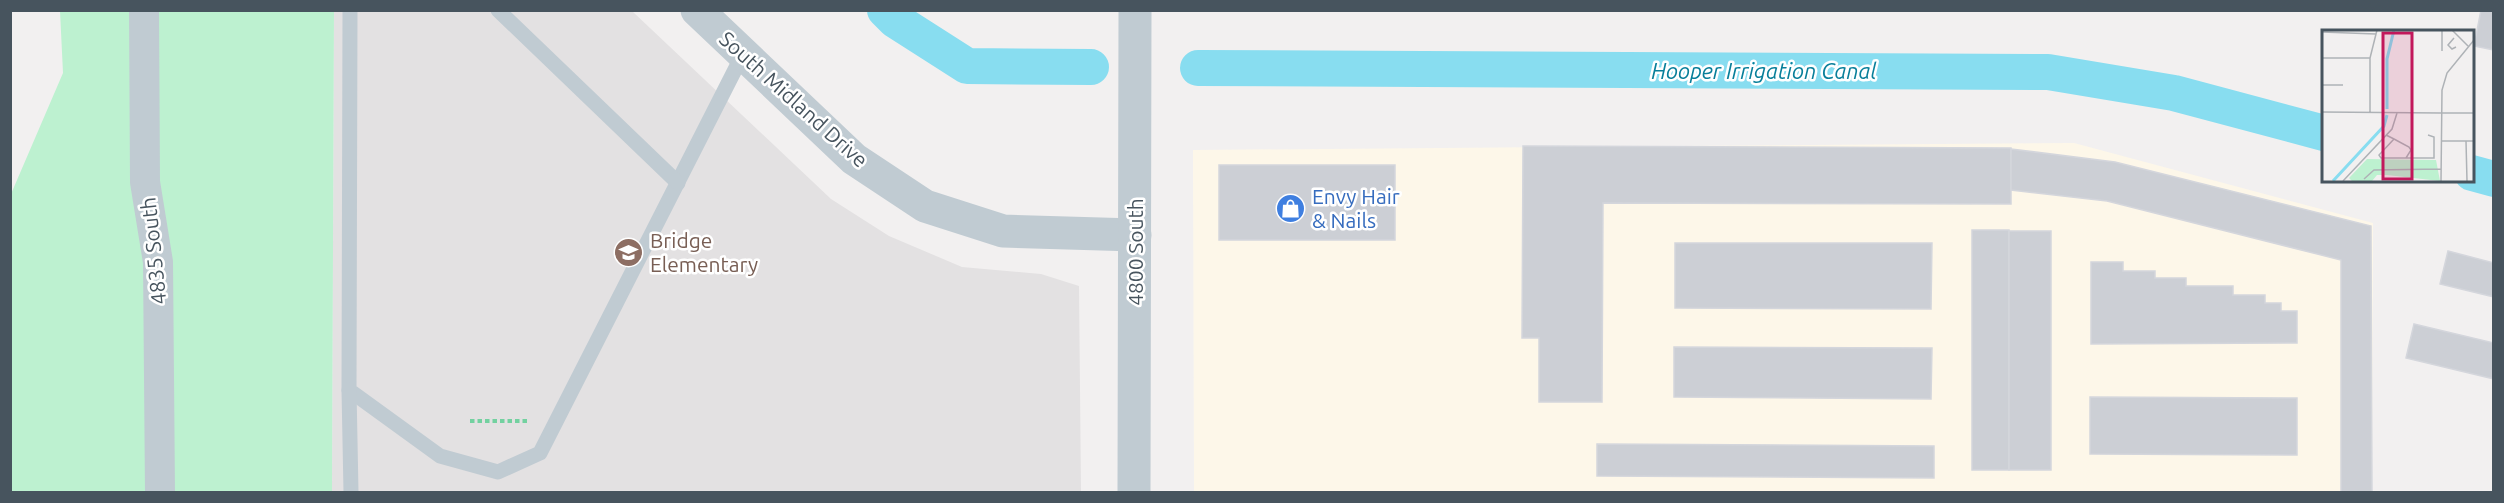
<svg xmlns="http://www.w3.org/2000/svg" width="2504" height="503" font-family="Ubuntu,sans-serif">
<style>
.commercial{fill:#fdf7e9}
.education{fill:#e3e1e2}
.green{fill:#bdf1d0}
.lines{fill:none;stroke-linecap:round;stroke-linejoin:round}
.canal{stroke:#88ddf0;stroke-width:36}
.building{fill:#cccfd5;stroke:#d4d6dc;stroke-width:1.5}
.path{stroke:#73d1a0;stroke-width:4;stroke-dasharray:4.5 3;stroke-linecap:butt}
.service{stroke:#c0cbd2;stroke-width:15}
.minor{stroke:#c0cbd2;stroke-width:30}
.tertiary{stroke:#c0cbd2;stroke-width:33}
.labels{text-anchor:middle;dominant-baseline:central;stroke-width:5;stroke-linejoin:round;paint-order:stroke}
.street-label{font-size:21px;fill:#47545e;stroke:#fff}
.shop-label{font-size:21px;fill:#366cbe;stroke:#fff;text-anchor:start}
.education-label{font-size:21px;fill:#785e54;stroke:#fff;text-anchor:start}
.water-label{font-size:22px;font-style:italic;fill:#087f9a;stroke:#fff}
.inset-river{fill:none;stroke:#88ddf0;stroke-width:3}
.inset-road{fill:none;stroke:#aeb2b6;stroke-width:1.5}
.view{fill:#c2185b;fill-opacity:0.15;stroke:#c2185b;stroke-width:3}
.inset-edge{fill:none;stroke:#47545e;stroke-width:3}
</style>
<rect width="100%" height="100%" fill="#f2f0f0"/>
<path class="commercial" d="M2074,143l299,80 -1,269h-1178l-1,-342z"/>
<path class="education" d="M334,11h298l199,188 58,37 73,31 79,7 38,12 2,206h-749z"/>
<path class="green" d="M60,11h274l-2,481h-321v-298l52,-121z"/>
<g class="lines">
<g class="canal">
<path d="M885,10l10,10 72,46 124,1"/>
<path d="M1198,68l850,4 126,21 150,40"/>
<path d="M2472,173l22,6"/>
</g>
</g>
<g class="building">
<path d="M2481,10h13v40l-20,-4z"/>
<path d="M1523,146l488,2v56l-408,-1 -1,199h-63v-64h-17z"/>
<path d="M2011,149l104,13 256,64 1,266h-31v-232l-234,-59 -96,-11z"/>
<rect x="1219" y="165" width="176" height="75"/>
<rect x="1972" y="230" width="37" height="240"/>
<rect x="2009" y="231" width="42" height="239"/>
<path d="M1675,243h257l-1,66 -256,-1z"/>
<path d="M2448,251l46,12v34l-54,-13z"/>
<path d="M2091,262h32v9h32v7h31v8h47v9h32v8h16v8h16v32l-206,1z"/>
<path d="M2414,324l80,19v36l-88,-21z"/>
<path d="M1674,347l258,1 -1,51 -257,-2z"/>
<path d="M2090,397l207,1v57l-207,-1z"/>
<path d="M1597,444l337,2v32l-337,-2z"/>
</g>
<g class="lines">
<path class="path" d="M470,421h58"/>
<g class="service">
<path d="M350,10l-1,380 91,66 58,16 42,-19 203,-399"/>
<path d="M498,10l180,173"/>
<path d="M349,390l2,102"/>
</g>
<path class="minor" d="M144,10l1,172 13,80 2,230"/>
<g class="tertiary">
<path d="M697,10l157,149 71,47 78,25 132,4"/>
<path d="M1134,492l1,-482"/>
</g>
</g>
<defs>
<symbol id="shop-disc" viewBox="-11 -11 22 22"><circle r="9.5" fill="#3f7fe0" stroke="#fff"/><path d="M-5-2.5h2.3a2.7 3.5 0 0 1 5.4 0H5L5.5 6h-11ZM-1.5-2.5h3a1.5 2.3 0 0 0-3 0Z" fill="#fff"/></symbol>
<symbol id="school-disc" viewBox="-11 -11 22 22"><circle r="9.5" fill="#8d6e63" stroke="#fff"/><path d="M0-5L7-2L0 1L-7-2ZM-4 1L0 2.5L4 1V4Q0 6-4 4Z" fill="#fff"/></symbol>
</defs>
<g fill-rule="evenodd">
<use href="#shop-disc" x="1274" y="192" width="33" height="33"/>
<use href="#school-disc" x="612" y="236" width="33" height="33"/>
</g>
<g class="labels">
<g class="street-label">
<text transform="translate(794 99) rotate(42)">South Midland Drive</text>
<text transform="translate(153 251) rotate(-96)">4835 South</text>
<text transform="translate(1135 252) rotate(-90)">4800 South</text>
</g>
<g class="shop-label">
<text x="1312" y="196">Envy Hair<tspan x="1312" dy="24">&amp; Nails</tspan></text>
</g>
<g class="education-label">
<text x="650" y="240">Bridge<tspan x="650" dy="24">Elementary</tspan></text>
</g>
<g class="water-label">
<text x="1764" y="70">Hooper Irrigation Canal</text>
</g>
</g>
<g transform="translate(2322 30)">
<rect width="152" height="152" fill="#f2f0f0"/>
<path d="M45,129l69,1 4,21 -53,-6h-10l-5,6h-20l-3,-3z" fill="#bdf1d0"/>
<path class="inset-river" d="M65,79v-50l7,-29M11,151l51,-55 3,-11"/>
<path class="inset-road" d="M130,0l16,16M0,2l54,2M132,8l-6,7 4,4 4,-2M120,21v-21M0,28h48M0,55h21M0,82l119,1M48,83v-55l7,-28M119,83h33M64,105l8,4 15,8 2,3 -5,8h-25l-2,-3 15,-16M120,111h32M144,111l1,40M84,128h28v-21l-6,-2M42,149l10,-9 67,-1M21,151l49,-52 5,-16M119,151l1,-91 5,-17 27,-33"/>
<path class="view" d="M61,3h29v146h-29z"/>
<rect width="152" height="152" class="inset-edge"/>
</g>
<rect width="2504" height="503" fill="none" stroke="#47545e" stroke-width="24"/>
</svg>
